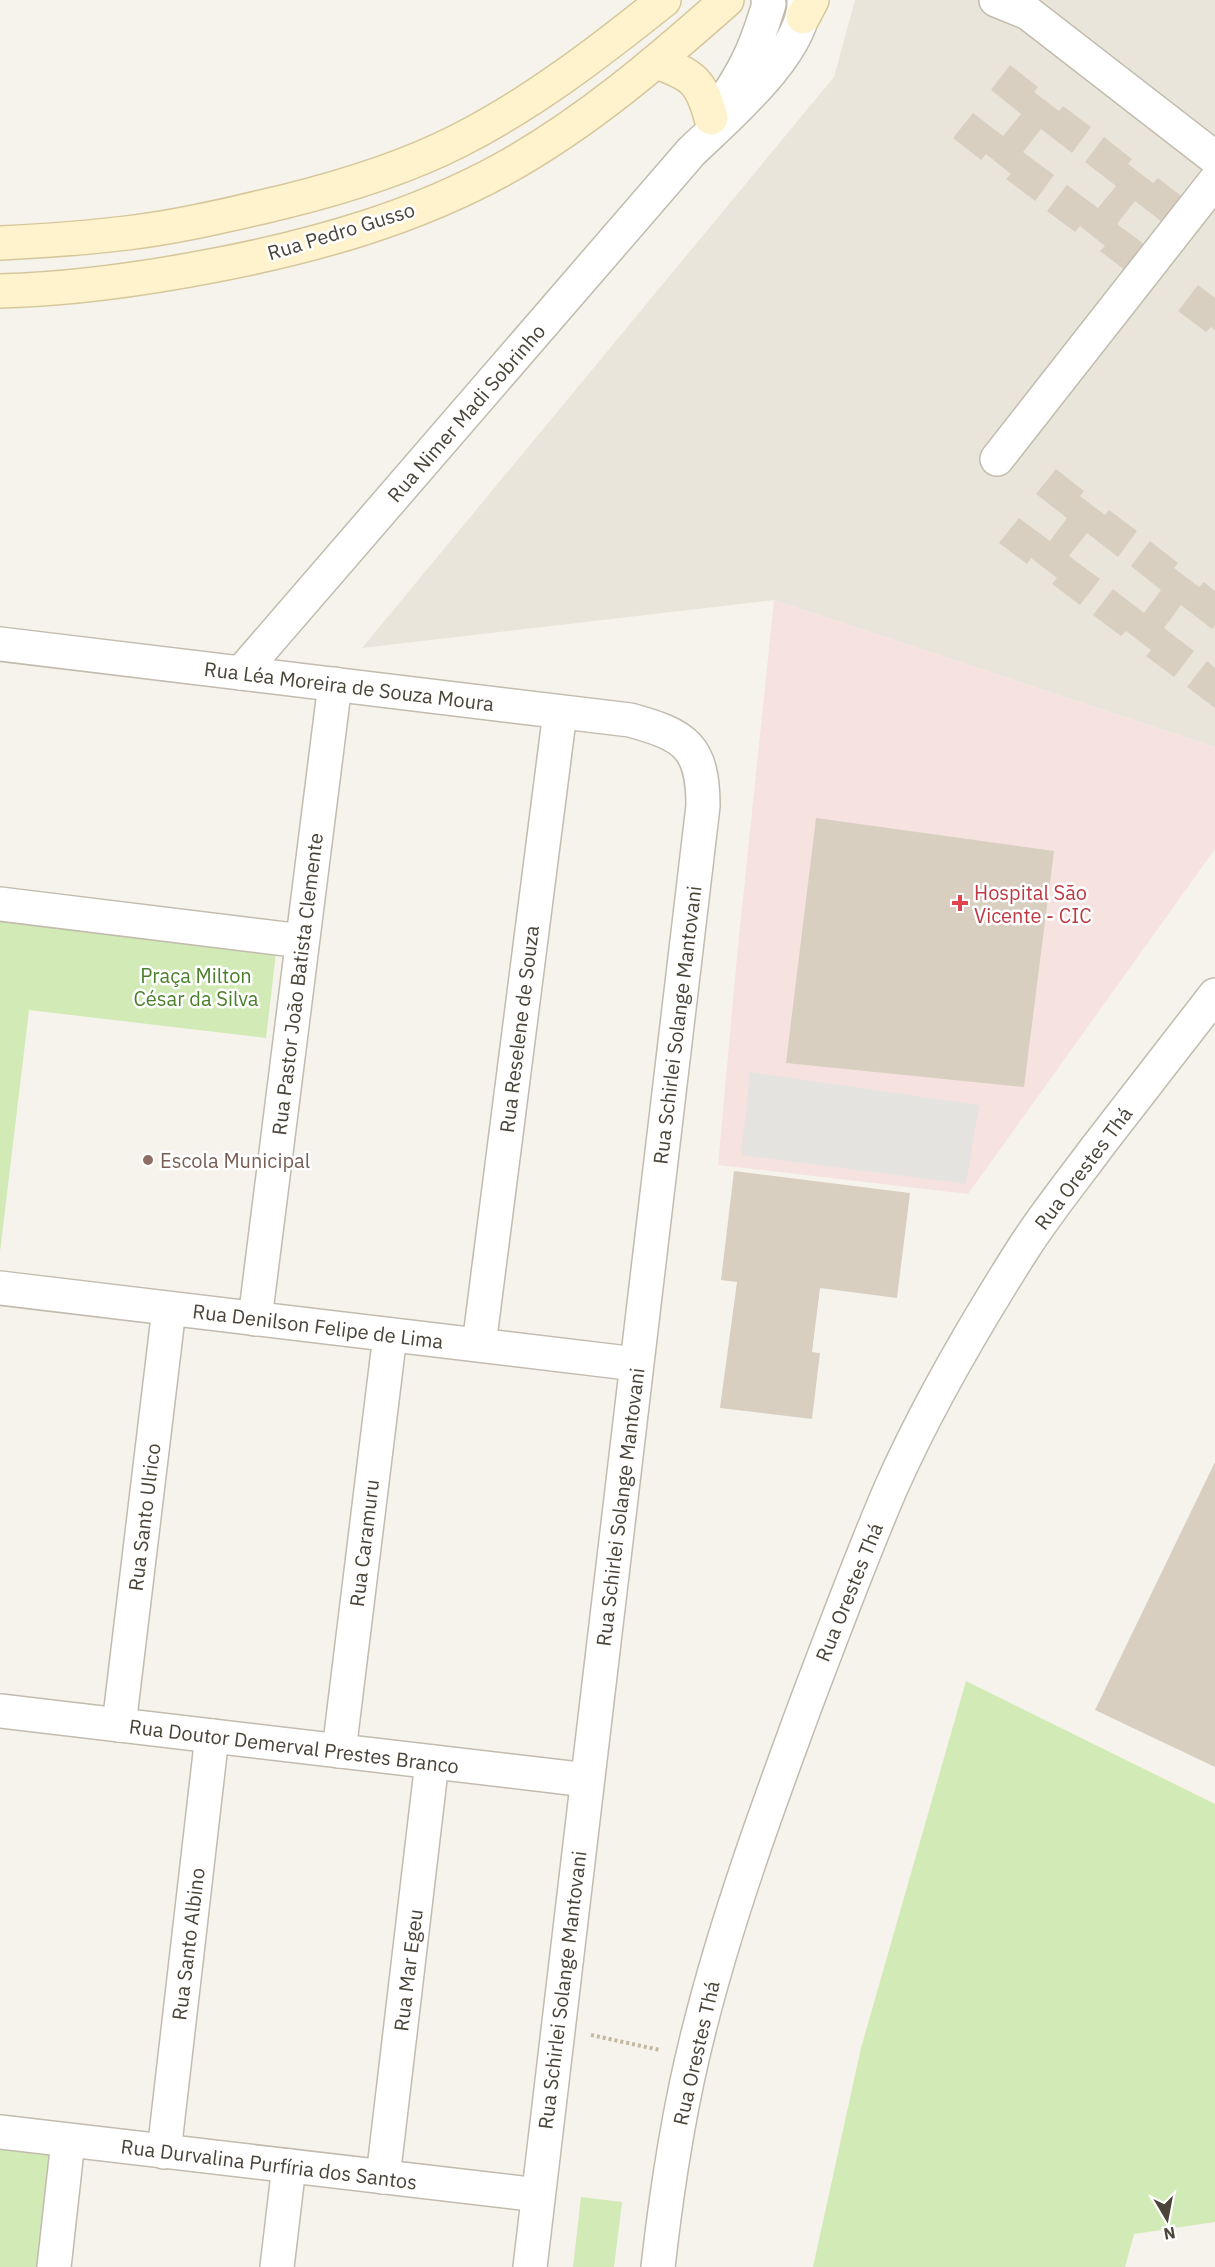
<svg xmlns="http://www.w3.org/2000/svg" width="1215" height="2267" font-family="'IBM Plex Sans',sans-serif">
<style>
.residential{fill:#eae5da}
.medical{fill:#f6e3e0}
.green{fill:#d2eab5}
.parking{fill:#e5e3e0}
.building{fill:#d8cfc1}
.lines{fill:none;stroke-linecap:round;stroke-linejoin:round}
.minor-casing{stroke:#c2bbae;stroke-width:36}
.secondary-casing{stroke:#d6c79b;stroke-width:36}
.path{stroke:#c4b79f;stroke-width:4;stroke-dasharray:3 3;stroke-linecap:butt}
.minor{stroke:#fff;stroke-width:33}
.secondary{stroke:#fff3cd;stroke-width:33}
.health-dot{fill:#e0444e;stroke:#fff;stroke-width:2}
.education-dot{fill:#8d6e63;stroke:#fff;stroke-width:2}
.labels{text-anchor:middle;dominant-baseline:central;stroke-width:5;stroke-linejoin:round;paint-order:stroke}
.street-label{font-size:20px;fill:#4b4439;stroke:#fff}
.health-label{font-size:20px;fill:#be3a42;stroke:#fff;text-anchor:start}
.park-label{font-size:20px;fill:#4a7f2a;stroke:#fff}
.education-label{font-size:20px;fill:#785e54;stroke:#fff;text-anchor:start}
</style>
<rect width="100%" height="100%" fill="#f6f3ec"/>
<path class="residential" d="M855,0h360v747l-441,-147 -412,48 472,-571z"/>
<path class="medical" d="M774,600l441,147v102l-247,345 -250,-29 19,-209z"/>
<g class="green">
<path d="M0,920l276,33 -10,85 -237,-28 -29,242z"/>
<path d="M966,1681l249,123v418l-81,12 -9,33h-312l48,-219z"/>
<path d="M0,2147l56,7 -15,113h-41z"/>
<path d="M581,2197l41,5 -8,65h-41z"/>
</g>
<path class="parking" d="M750,1072l229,33 -13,79 -225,-29z"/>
<g class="building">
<path d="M1010,65l28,22 -4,5 25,19 4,-5 28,21 -19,26 -31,-24 -18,23 31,23 -19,26 -29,-22 5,-5 -25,-20 -5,6 -28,-22 20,-25 30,23 18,-22 -30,-24z"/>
<path d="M1104,137l28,22 -4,5 25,19 5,-5 27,21 -19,26 -31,-24 -18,23 31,23 -19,26 -29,-22 5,-5 -25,-20 -5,6 -28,-21 20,-26 31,23 18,-22 -31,-24z"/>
<path d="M1198,285l17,13v32l-4,-3 -5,5 -28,-21z"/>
<path d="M1056,469l28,22 -4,5 25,19 4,-5 28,21 -19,26 -31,-24 -18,23 31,23 -20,26 -28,-21 5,-6 -26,-20 -4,6 -28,-21 20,-25 31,23 17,-23 -31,-24z"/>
<path d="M1150,541l28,22 -4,5 25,19 5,-5 11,9v34l-3,4 -31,-24 -17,23 30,23 -20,26 -28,-21 5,-6 -25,-19 -5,5 -28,-21 20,-26 31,24 17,-23 -30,-24z"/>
<path d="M1207,661l8,7v40l-28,-21z"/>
<path d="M816,818l238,33 -30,236 -238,-24z"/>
<path d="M734,1171l176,22 -13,105 -77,-10 -8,64 8,1 -8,66 -92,-11 17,-126 -16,-2z"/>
<path d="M1215,1462v305l-120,-57z"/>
</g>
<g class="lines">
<defs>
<g id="minor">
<path d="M996,0l32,13 187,145"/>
<path d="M726,98c23,-34 31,-55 43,-94l-1,-4"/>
<path d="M997,459l218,-278"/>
<path d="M0,644l630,76c55,15 73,26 73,86l-173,1461"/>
<path d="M241,673l450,-521c34,-33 116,-102 113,-152"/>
<path d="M0,904l302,37"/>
<path d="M0,1288l636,76"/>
<path d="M255,1319l80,-635"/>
<path d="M479,1345l81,-633"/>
<path d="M0,1711l587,69"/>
<path d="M119,1725l50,-416"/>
<path d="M339,1751l51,-416"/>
<path d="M0,2132l538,63"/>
<path d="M164,2152l48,-416"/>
<path d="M383,2177l49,-415"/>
<path d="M54,2267l14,-126"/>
<path d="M277,2267l12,-101"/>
<path d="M658,2267c9,-80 21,-159 41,-237 28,-112 68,-221 108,-329 27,-71 53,-141 83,-211 37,-84 84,-164 133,-241 23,-36 50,-69 75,-103 39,-50 78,-101 117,-151"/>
</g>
<g id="secondary">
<path d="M803,17l9,-17"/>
<path d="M657,62c36,13 44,19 54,56"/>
<path d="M0,243c42,-2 85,-5 127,-10 52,-6 105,-19 156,-31 61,-15 120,-33 175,-61 75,-38 141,-89 206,-141"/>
<path d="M0,291c73,-2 144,-12 216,-26 99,-19 198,-47 287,-96 83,-46 154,-107 224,-169"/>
</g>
</defs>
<use href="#minor" class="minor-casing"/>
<use href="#secondary" class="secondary-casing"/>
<path class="path" d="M591,2035l69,15"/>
<use href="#minor" class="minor"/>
<use href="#secondary" class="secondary"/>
</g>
<path class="health-dot" d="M957 894h6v6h6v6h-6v6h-6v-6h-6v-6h6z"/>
<circle class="education-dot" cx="148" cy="1160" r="6"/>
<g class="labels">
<g class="street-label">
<text transform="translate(341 231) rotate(-17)">Rua Pedro Gusso</text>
<text transform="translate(466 413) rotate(-49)">Rua Nimer Madi Sobrinho</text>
<text transform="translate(349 686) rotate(7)">Rua Léa Moreira de Souza Moura</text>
<text transform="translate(297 984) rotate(-83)">Rua Pastor João Batista Clemente</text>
<text transform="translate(677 1025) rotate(-83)">Rua Schirlei Solange Mantovani</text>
<text transform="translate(519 1029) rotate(-83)">Rua Reselene de Souza</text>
<text transform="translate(1083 1168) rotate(-53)">Rua Orestes Thá</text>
<text transform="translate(318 1326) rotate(7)">Rua Denilson Felipe de Lima</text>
<text transform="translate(620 1507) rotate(-83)">Rua Schirlei Solange Mantovani</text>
<text transform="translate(144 1517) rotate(-83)">Rua Santo Ulrico</text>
<text transform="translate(364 1543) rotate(-83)">Rua Caramuru</text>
<text transform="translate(849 1592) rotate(-68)">Rua Orestes Thá</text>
<text transform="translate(294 1746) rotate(7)">Rua Doutor Demerval Prestes Branco</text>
<text transform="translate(188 1944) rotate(-83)">Rua Santo Albino</text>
<text transform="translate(408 1970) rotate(-83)">Rua Mar Egeu</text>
<text transform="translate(562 1990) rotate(-83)">Rua Schirlei Solange Mantovani</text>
<text transform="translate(696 2053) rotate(-77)">Rua Orestes Thá</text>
<text transform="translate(269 2164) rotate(7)">Rua Durvalina Purfíria dos Santos</text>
</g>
<g class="health-label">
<text x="974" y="892">Hospital São<tspan x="974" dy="23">Vicente - CIC</tspan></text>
</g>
<g class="park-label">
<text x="196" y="975">Praça Milton<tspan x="196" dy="23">César da Silva</tspan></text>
</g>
<g class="education-label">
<text x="160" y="1160">Escola Municipal</text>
</g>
</g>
<g transform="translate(1167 2219) rotate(170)" stroke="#ffffff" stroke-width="4.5" paint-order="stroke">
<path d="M0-4.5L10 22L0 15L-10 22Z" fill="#4b4439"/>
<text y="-9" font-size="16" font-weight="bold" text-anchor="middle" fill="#4b4439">N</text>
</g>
</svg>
